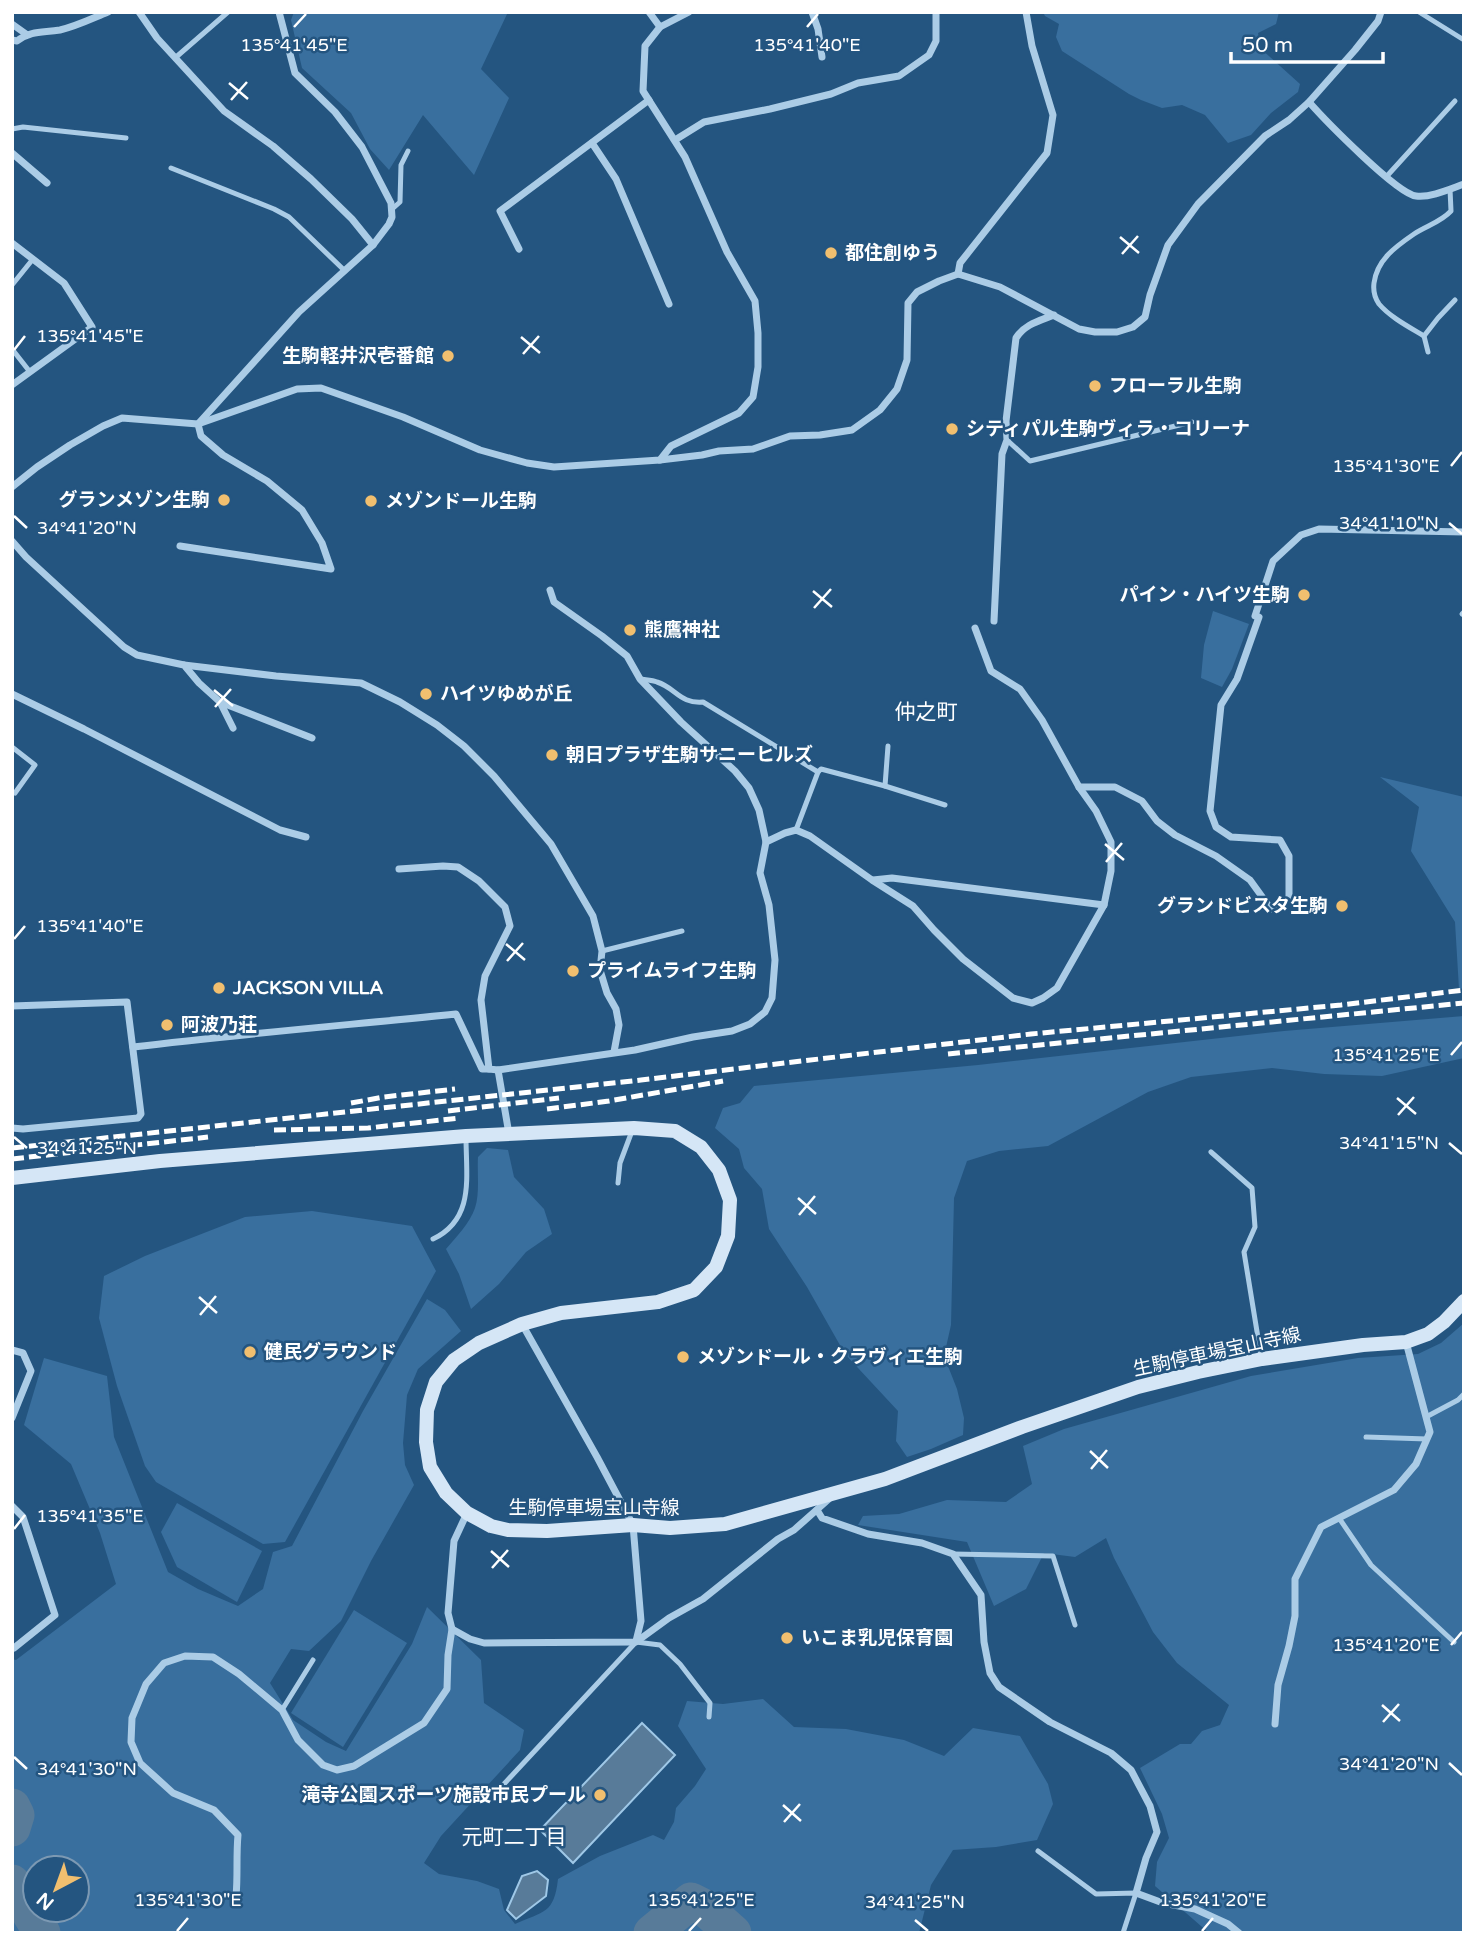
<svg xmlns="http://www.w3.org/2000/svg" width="1476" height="1945" font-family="'Varela Round','Noto Sans JP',sans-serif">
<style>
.green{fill:#396f9e;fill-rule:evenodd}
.water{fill:#587b99;stroke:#9fc8e7;stroke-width:2}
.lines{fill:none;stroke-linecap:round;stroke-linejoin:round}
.river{stroke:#587b99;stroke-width:37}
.service{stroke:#abcce6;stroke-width:5}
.minor{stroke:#abcce6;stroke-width:7}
.secondary{stroke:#d5e6f6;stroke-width:14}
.rail{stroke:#fff;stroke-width:5;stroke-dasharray:12 5;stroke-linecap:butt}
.ticks{fill:none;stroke:#fff;stroke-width:2.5}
.poi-dot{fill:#f1bf6f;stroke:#245580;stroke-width:2.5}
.labels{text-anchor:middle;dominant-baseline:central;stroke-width:5;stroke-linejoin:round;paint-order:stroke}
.poi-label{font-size:19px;font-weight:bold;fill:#fff;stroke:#245580;text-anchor:start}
.street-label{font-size:19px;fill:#fff;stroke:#245580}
.neighbourhood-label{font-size:21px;fill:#fff;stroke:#245580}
.ticks-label{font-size:18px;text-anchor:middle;fill:#fff;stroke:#245580;stroke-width:5;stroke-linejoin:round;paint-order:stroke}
</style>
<rect width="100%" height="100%" fill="#245580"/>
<g class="green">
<path d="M294,12h214l-27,57 28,29 -35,77 -51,-60 -34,55 -19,-21 -19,-36 -49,-45 -11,-48z"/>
<path d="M1043,12h236l-3,12 -18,9 3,16 39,35 -2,8 -27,21 -20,22 -23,8 -23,-28 -23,-10 -20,3 -21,-8 -12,-6 -67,-43 -6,-14 3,-13 -14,-8z"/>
<path d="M1213,611l36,13 -17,45 -10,18 -21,-9 3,-33z"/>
<path d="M1380,777l84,20v191l-5,1 -4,-67 -44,-71 8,-44z"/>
<path d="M1464,1016v42l-82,18 -58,-2 -52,-6 -81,9 -43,15 -100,54 -49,5 -32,10 -13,37 -3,127 -7,31 13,33 7,29 -1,17 -32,14 -24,8 -11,-16 2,-30 -53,-57 -38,-67 -38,-58 -7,-40 -18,-21 -5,-19 -24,-21 8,-20 17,-5 14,-17 224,-21 306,-34z"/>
<path d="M487,1148l21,2 6,27 30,32 8,25 -26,18 -27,32 -28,25 -12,-35 -13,-25c10,-12 24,-26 29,-41 5,-15 2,-35 3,-51z"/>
<path d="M312,1211l100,15 24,45 -151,271 -22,2 -107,-62 -11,-16 -28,-80 -18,-68 5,-42 41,-20 100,-39z"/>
<path d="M427,1299l18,11 16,21 -43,38 -11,26 -4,48 2,22 9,20 -43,76 -30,60 -32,30 -18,-2 -21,34 23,37 33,22 20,9 66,-107 15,-37 54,53 3,43 40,27 -4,20 -79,86 -17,27 15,11 38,7 22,8 5,21 11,14c29,-13 39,-10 43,-45l42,-23 53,-21 11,5 10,-18 2,-14 19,-22 11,-17 -28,-43 9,-25 36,3 40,-5 31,28 52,2 58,11 40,16 29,-28 47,8 28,48 5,20 -16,36 -41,7 -43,3 -22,35 -12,48h-907v-274l4,1 100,-76 -16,-51 -29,-69 -47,-39 20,-67 63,18 7,61 54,135 30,17 40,17 25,-17 10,-37 19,-6 71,-135zM35,1868h42v42h-42z"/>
<path d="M1464,1323v610h-255l-54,-47 2,-24 12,-24 -7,-24 -22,-46 40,-24h11l11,-13 18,-6 9,-20 -52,-42 -24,-31 -39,-74 -8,-20 -31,19 -31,-4 -18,36 -32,17 -27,-64 -109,-17 5,-9 36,-2 48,-14 59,2 26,-18 -9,-38 41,-17 187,-53 107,-18 60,-4 23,-11z"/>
<path d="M177,1503l85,48 -25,51 -60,-35 -16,-35z"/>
<path d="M354,1610l53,33 -64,104 -52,-34z"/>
</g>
<g class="water">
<path d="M642,1723l33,32 -102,108 -33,-33z"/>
<path d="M537,1871l11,9 -2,16 -30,23 -9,-9 15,-34z"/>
</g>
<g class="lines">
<g class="river">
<path d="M12,1807l4,8 -4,13"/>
<path d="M12,1883l30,50"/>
<path d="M652,1933l39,-32 14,7 28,25"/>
</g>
<g class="service">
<path d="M1419,12l45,28"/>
<path d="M175,58l53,-46"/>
<path d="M12,129l11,-2 103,11"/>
<path d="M171,168l103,41 15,8 56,54"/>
<path d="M1387,176l68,-75"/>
<path d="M1450,189l1,22c-10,11 -25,15 -37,23 -19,13 -37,26 -40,49 -1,8 0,14 5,21 11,13 30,23 45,32l14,-18 17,-18"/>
<path d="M391,210l9,-8 1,-37 7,-14"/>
<path d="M12,285l21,-26"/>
<path d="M1424,336l4,16"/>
<path d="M12,349l18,23"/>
<path d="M1007,440l23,21 162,-39"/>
<path d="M1462,614l2,-2"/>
<path d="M640,679c5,1 12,1 17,3 19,6 23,22 46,20l115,70 -22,58"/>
<path d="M12,747l23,18 -20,28"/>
<path d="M818,772l3,-3 64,17 60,19"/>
<path d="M885,786l3,-40"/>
<path d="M602,951l80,-20"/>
<path d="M1211,1152l41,36 3,39 -11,25 17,104"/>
<path d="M618,1183l2,-20 12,-32"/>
<path d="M433,1239c42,-20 33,-62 33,-102"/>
<path d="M1426,1417l32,-17 6,-6"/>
<path d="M1366,1437l61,2"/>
<path d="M1339,1518l32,47 83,77"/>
<path d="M953,1554l100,2 22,69"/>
<path d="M282,1710l31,-50"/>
<path d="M504,1784l132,-142 24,3 20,19 30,39 -1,14"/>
<path d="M1038,1851l58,43 40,-1 -13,40"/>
</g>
<g class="minor">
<path d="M139,12l18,26 67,73 49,35 38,33 41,40 21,26"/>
<path d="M649,12l11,15"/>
<path d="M812,12l6,17 4,28"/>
<path d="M12,24l14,10"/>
<path d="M12,40l5,1c15,-11 26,-8 43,-11 17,-4 33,-12 48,-18"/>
<path d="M1309,102c15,17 88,92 107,94 14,2 34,-7 48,-12"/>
<path d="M675,140l29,-18 66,-13 61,-15 27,-11 41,-7 30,-21 7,-14v-29"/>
<path d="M592,143l24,36 53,125"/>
<path d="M12,153l35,30"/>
<path d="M12,243l52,40 28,44 -80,58"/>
<path d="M519,249l-19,-38 149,-111"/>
<path d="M958,274l2,-11 87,-110 6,-38 -21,-69 -6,-34"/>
<path d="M660,460l42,-5 17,-4 34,-2 37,-13 30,-1 32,-5 28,-20 17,-21 10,-29 1,-57 9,-11 22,-11 19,-7 42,13 79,42 16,3h22l16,-5 12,-10 5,-22 18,-50 30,-41 67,-68 24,-16 20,-18 46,-52 23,-29 3,-9"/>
<path d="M12,487l25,-20 33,-22 33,-19 19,-8 76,6 99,-35 24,-1 82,29 77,33 47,13 27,4 106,-7 11,-14 68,-33 14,-16 5,-30v-34l-3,-32 -28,-49 -42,-95 -42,-66 2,-45 15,-19 29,-15"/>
<path d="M12,541l14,16 98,90 13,8 47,10 15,18 21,19 13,26"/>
<path d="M180,546l151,23 -9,-26 -20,-33 -35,-29 -44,-26 -22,-19 -3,-12 101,-112 74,-67 16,-21 3,-7 -1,-14 -29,-56 -27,-35 -40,-39 -16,-61"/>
<path d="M550,590l4,12 48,34 25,20 13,23 41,43 54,49 14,17 10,22 7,32"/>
<path d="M1255,616l18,-55 28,-26 18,-6 145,3"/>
<path d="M994,621l8,-167 5,-14 -1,-19 10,-83c9,-14 23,-17 38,-23"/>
<path d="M184,665l92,11 85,7 39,19 37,23 27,21 30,30 57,68 42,72 9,35 -2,19 7,23 9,16 3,16 -5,27"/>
<path d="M12,694l72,35 196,101 26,7"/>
<path d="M220,702l92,36"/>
<path d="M1079,787h36l27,14 15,20 18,14 41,21 34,24 21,29 18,-10v-43l-9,-16 -49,-3 -15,-10 -6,-16 11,-106 16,-26 22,-62"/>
<path d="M399,869l44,-3 15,1 21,14 26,26 5,19 -25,50 -4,24 8,69 9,1 137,-20 58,-13 39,-6 18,-7 15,-12 7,-14 3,-38 -6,-55 -9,-32 6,-31 19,-9 11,-3 14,6 62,44 41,26 21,24 29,29 50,39 19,5 11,-5 14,-10 47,-83 7,-34v-29l-15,-31 -17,-24 -37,-67 -22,-31 -29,-18 -16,-43"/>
<path d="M873,880l19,-2 212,27"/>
<path d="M12,1006l115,-4 14,112 -3,4 -115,11 -11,-1"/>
<path d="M133,1047c108,-13 215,-22 323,-33l26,55h7"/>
<path d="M498,1070l11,64"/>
<path d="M522,1324l75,133 36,68 8,96 -5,20"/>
<path d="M12,1350l11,3 8,18 -19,47"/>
<path d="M12,1506l11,11 32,98 -41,33"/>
<path d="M817,1510l5,8 46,16 54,9 31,11 28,41 3,47 6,31 9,14 51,35 61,31 20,17 19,36 7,26 -11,26 -10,35 27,10 32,6 33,15 11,9"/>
<path d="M467,1513l-13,28 -6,72 4,16 18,10 14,4 152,-1 33,-24 34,-19 75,-60 16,-9 36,-32"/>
<path d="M1275,1724l3,-39 11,-39 6,-30v-37l26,-52 73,-37 22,-26 14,-32 -24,-90"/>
<path d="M236,1896c2,-21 0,-39 2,-61l-24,-25 -41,-17 -33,-30 -9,-21 1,-24 14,-34 18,-21 21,-7 28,1 26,17 43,36 16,30 25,25 14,5 17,-4 70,-43 23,-34 1,-34 4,-26"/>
</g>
<path class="secondary" d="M12,1178l148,-17 306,-25 168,-8 41,3 26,16 18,23 11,30 -2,36 -12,31 -22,23 -36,12 -97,11 -39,11 -43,19 -25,17 -18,22 -9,28 -1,32 4,25 16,26 21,20 24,13 17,4 39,1 86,-6 37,3 55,-4 160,-45 137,-52 116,-40 60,-15 64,-13 101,-14 43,-3 22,-8 16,-12 20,-21"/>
<g class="rail">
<path d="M948,1054l516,-51"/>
<path d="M351,1103l33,-6 71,-8"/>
<path d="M547,1109l62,-8 114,-20"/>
<path d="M448,1111l111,-13"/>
<path d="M274,1130l94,-2 92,-10"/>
<path d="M12,1148l629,-68 390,-46 310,-29 123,-15"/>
<path d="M12,1159l196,-22"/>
</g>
</g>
<path class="ticks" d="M294,27l12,-13M807,27l11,-13M229,83l19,16M231,100l16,-18M1120,237l19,16M1122,254l16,-18M521,337l19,16M14,350l11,-14M523,354l16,-18M1451,466l11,-14M14,516l13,12M1449,523l13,11M813,591l19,16M814,608l17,-19M214,690l19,16M215,707l16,-18M1105,844l19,16M1106,862l16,-19M14,939l11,-13M506,944l19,16M507,961l16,-18M1451,1055l11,-13M1397,1098l19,16M1398,1115l16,-18M14,1137l13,11M1449,1143l13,11M798,1198l18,16M799,1215l16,-19M199,1297l18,16M200,1315l16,-19M1090,1451l18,17M1091,1469l16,-19M14,1529l11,-14M491,1551l18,16M492,1568l16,-18M1451,1645l11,-13M1382,1705l18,16M1383,1722l16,-18M14,1757l13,12M1449,1763l13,12M783,1805l18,16M784,1822l16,-18M915,1920l13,11M177,1931l11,-13M689,1931l12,-13M1202,1931l11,-13"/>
<g class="poi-dot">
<circle cx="831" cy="253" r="7"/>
<circle cx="448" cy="356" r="7"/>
<circle cx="1095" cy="386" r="7"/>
<circle cx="952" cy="429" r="7"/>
<circle cx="224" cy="500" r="7"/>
<circle cx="371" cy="501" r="7"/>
<circle cx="1304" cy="595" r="7"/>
<circle cx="630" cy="630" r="7"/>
<circle cx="426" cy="694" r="7"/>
<circle cx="552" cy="755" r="7"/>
<circle cx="1342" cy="906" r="7"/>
<circle cx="573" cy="971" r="7"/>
<circle cx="219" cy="988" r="7"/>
<circle cx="167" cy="1025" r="7"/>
<circle cx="250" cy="1352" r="7"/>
<circle cx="683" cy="1357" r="7"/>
<circle cx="787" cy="1638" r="7"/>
<circle cx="600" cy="1795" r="7"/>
</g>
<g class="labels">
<g class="poi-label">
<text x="845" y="253">都住創ゆう</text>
<text x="434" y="356" text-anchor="end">生駒軽井沢壱番館</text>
<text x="1109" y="386">フローラル生駒</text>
<text x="966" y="429">シティパル生駒ヴィラ・コリーナ</text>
<text x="210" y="500" text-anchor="end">グランメゾン生駒</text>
<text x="385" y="501">メゾンドール生駒</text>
<text x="1290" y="595" text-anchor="end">パイン・ハイツ生駒</text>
<text x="644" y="630">熊鷹神社</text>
<text x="440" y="694">ハイツゆめが丘</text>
<text x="566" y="755">朝日プラザ生駒サニーヒルズ</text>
<text x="1328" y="906" text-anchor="end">グランドビスタ生駒</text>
<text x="587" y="971">プライムライフ生駒</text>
<text x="233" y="988">JACKSON VILLA</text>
<text x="181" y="1025">阿波乃荘</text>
<text x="264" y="1352">健民グラウンド</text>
<text x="697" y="1357">メゾンドール・クラヴィエ生駒</text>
<text x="801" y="1638">いこま乳児保育園</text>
<text x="586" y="1795" text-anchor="end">滝寺公園スポーツ施設市民プール</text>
</g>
<g class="street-label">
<text transform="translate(1217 1352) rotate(-12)">生駒停車場宝山寺線</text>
<text x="594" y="1508">生駒停車場宝山寺線</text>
</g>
<g class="neighbourhood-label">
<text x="926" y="712">仲之町</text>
<text x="514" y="1837">元町二丁目</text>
</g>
</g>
<g class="ticks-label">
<text x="294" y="51">135°41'45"E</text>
<text x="807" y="51">135°41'40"E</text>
<text x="90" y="342">135°41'45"E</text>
<text x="1386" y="472">135°41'30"E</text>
<text x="1389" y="529">34°41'10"N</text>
<text x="87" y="534">34°41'20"N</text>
<text x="90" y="932">135°41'40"E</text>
<text x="1386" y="1061">135°41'25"E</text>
<text x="1389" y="1149">34°41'15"N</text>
<text x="87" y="1154">34°41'25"N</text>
<text x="90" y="1522">135°41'35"E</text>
<text x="1386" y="1651">135°41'20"E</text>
<text x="1389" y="1770">34°41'20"N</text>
<text x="87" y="1775">34°41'30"N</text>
<text x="188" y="1906">135°41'30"E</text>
<text x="701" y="1906">135°41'25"E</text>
<text x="1213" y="1906">135°41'20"E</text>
<text x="915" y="1908">34°41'25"N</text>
</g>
<rect width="1476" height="1945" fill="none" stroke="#ffffff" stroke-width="28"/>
<g transform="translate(56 1889) rotate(221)"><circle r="33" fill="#245580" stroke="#7c99b3" stroke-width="2"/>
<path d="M0-5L12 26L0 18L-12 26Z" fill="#f1bf6f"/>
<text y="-10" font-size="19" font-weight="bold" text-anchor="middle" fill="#ffffff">N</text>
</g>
<path d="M1231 52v10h152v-10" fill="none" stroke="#ffffff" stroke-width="3.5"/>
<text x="1242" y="52" font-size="21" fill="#ffffff" stroke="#245580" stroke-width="5" paint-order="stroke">50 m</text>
</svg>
